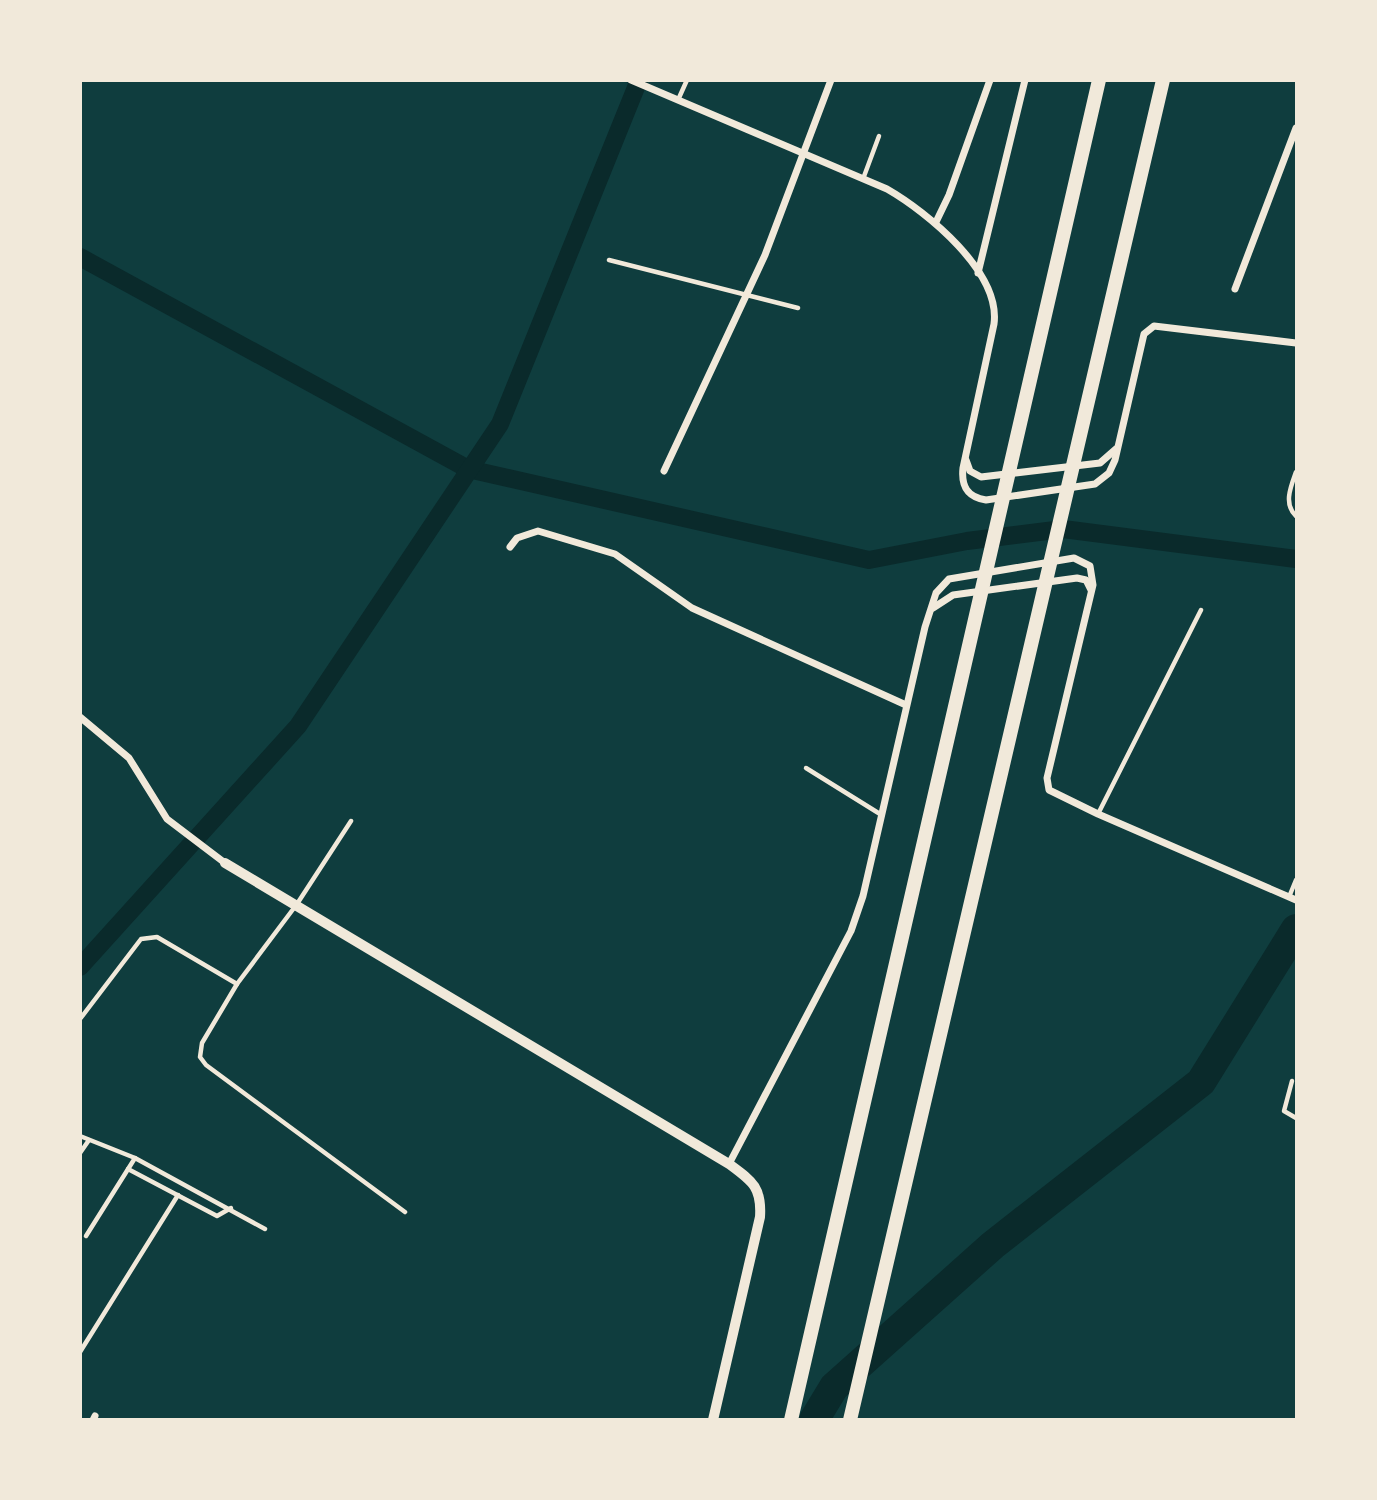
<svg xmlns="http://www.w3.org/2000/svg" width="1377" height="1500" font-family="Overpass,sans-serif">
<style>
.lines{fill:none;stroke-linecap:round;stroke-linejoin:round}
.canal{stroke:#0a2a2b;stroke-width:18}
.river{stroke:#0a2a2b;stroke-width:30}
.service{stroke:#f1e9da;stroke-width:4.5}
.minor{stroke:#f1e9da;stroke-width:7}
.tertiary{stroke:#f1e9da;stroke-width:10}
.motorway{stroke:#f1e9da;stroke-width:14}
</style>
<rect width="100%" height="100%" fill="#0f3d3e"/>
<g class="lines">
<g class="canal">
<path d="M80,257l388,212 401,91 98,-19 96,-12 233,30"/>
<path d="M80,967l218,-241 202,-302 139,-344"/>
</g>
<path class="river" d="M814,1420l20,-33 159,-142 208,-163 95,-153"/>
<g class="service">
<path d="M678,100l9,-20"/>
<path d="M863,179l16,-43"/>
<path d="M609,260l189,48"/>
<path d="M1296,472c-5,14 -13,32 0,44"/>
<path d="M806,768l74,46"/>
<path d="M1098,814l103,-204"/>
<path d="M351,821l-54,83 -60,80 -35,59 -2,14 6,8 199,147"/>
<path d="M1289,897l7,-17"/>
<path d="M80,1019l61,-80 16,-2 80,47"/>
<path d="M1292,1081l-8,30 12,7"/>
<path d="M80,1136l55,22 130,71"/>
<path d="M80,1153l9,-13"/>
<path d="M128,1169l89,47 14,-8"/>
<path d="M86,1236l49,-78"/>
<path d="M80,1352l98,-157"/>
</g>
<g class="minor">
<path d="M631,80l256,109c40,23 114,83 107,135l-31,144c-2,18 4,29 23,32l109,-16 14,-11 6,-13 29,-126 10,-8 142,17"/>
<path d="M936,222l13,-27 41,-115"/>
<path d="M978,273l47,-193"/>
<path d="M1235,289l61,-161"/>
<path d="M966,460l4,11 11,6 119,-14 16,-14"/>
<path d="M664,471l101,-216 66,-175"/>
<path d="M510,547l7,-9 21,-7 77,23 77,54 214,97"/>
<path d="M933,608l20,-13 124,-17 9,2 5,10"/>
<path d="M80,717l49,41 38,61 58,44"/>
<path d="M729,1164l122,-233 12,-35 62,-269 11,-34 13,-14 125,-21 16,8 3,19 -46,193 2,12 49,24 198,86"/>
<path d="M93,1420l2,-4"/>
</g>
<path class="tertiary" d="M225,863l504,301c23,17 33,23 31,53l-47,203"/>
<g class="motorway">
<path d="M791,1420l308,-1340"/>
<path d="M850,1420l313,-1340"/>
</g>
</g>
<rect width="1377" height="1500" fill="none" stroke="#f1e9da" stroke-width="164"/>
</svg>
